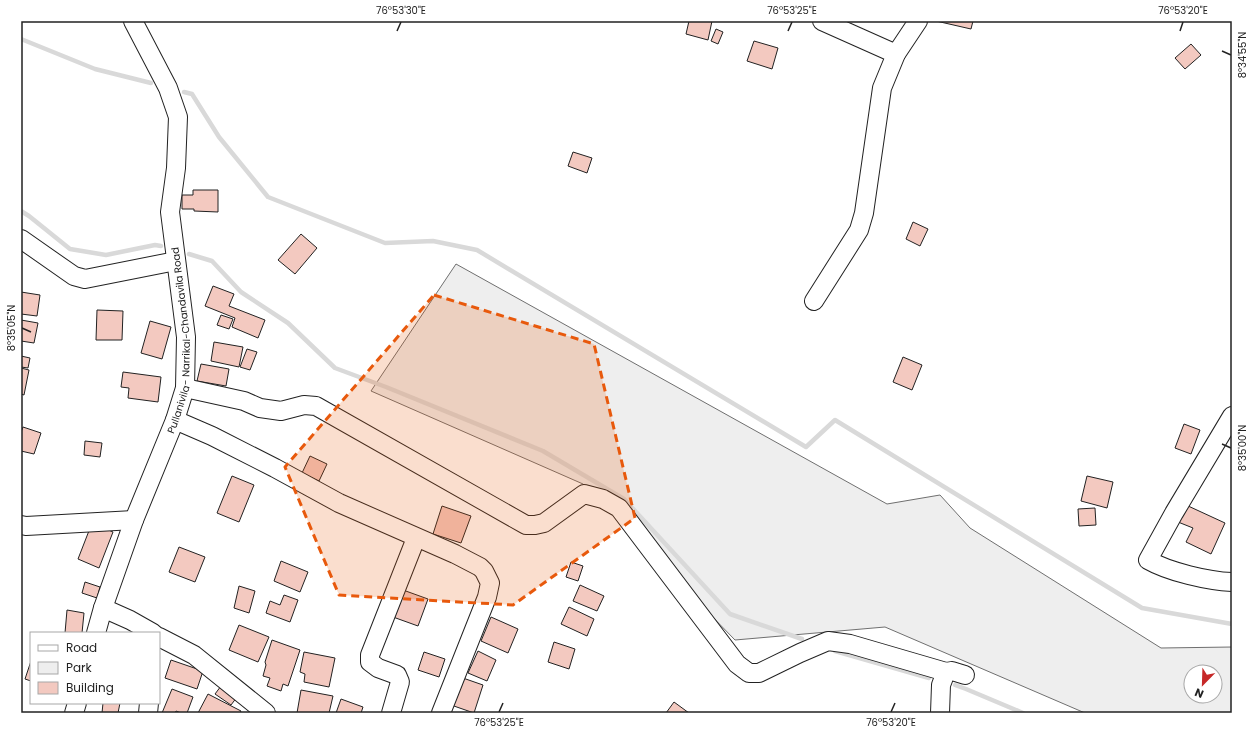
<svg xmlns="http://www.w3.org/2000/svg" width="1253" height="734" font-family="Poppins,sans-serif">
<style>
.green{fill:#eee;stroke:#6f6f6f;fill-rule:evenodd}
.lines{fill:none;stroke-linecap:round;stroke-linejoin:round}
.stream{stroke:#d9d9d9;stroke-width:4.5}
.building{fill:#f3c9c0;stroke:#222}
.minor-casing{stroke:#222;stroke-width:20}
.minor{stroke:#fff;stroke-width:18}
.marked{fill:#e8590c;fill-opacity:0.2;stroke:#e8590c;stroke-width:3;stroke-dasharray:8 5;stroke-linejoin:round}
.ticks{fill:none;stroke:#222;stroke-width:1.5}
.labels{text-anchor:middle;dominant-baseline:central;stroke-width:3;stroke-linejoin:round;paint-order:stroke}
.street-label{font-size:10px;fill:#222;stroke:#fff}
.neatline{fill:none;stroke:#222;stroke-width:1.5}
.ticks-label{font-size:10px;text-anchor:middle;fill:#222}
</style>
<rect width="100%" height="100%" fill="#fff"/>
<path class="green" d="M456,264l431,240 53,-9 30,33 191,120 71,-1v66h-147l-200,-86 -150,13 -152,-156 -212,-93zM1191,672h24v24h-24z"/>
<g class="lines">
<g class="stream">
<path d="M21,39l74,30 56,14"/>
<path d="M184,92l8,2 27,43 49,60 117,46 48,-2 44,9 329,197 29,-27 307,188 90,16"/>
<path d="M21,211l8,5 41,33 36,6 49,-10 6,1"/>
<path d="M189,254l23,7 29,31 47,31 47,45 51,19 157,64 81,48 106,115 72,25"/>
<path d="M835,651l94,27"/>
<path d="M955,685l11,4 57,24"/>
</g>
</g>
<g class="building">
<path d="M689,21h23l-4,19 -22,-6z"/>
<path d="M936,21h37l-2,8z"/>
<path d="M716,29l7,3 -5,12 -7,-3z"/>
<path d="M754,41l24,7 -6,21 -25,-8z"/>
<path d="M1191,44l10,11 -16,14 -10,-11z"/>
<path d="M573,152l19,6 -5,15 -19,-7z"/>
<path d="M193,190h25v22l-24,-1v-2h-12v-14h11z"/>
<path d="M913,222l15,7 -8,17 -14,-7z"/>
<path d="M301,234l16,14 -22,26 -17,-14z"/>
<path d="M213,286l21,8 -5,12 36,14 -7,18 -26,-11 3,-9 -30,-12z"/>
<path d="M21,292l19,3 -3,21 -16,-2z"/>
<path d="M97,310l26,1 -1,29h-26z"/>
<path d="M221,315l12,4 -4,10 -12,-4z"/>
<path d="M21,320l17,3 -4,20 -13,-2z"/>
<path d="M150,321l21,6 -9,32 -21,-6z"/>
<path d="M214,342l29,5 -4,20 -28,-6z"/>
<path d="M247,349l10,3 -7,18 -10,-3z"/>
<path d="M21,356l9,2 -2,10 -7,-1z"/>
<path d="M903,357l19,8 -10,25 -19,-8z"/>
<path d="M201,364l28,5 -3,17 -29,-5z"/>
<path d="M21,368l8,2 -5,25 -3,-1z"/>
<path d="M123,372l38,5 -3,25 -30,-4 1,-10 -8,-1z"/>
<path d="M1184,424l16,6 -9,24 -16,-6z"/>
<path d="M23,427l18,6 -7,21 -13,-3v-19z"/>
<path d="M85,441l17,2 -2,14 -16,-2z"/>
<path d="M310,456l17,8 -8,17 -17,-8z"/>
<path d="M232,476l22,9 -15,37 -22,-9z"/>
<path d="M1087,476l26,6 -6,26 -26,-7z"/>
<path d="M1186,505l39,18 -14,31 -25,-12 7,-14 -15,-6z"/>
<path d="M442,506l29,10 -10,27 -28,-9z"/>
<path d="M1095,508l1,17 -17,1 -1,-17z"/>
<path d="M92,523l21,9 -14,36 -21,-9z"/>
<path d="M179,547l26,10 -10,25 -26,-10z"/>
<path d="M281,561l27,11 -8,20 -26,-11z"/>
<path d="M571,562l12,4 -5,15 -12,-4z"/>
<path d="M85,582l15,5 -3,11 -15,-5z"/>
<path d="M580,585l24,11 -7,15 -24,-10z"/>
<path d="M239,586l16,5 -6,22 -15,-5z"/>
<path d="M403,590l25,9 -10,27 -25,-9z"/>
<path d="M284,595l14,5 -8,22 -24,-9 4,-12 10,4z"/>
<path d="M569,607l25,12 -7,17 -26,-12z"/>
<path d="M67,610l17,3 -2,20h-17z"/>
<path d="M491,617l27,12 -10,24 -27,-12z"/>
<path d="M239,625l30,12 -11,25 -29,-12z"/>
<path d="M272,640l28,10 -12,36 -5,-2 -2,7 -14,-5 3,-8 -7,-2 3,-11 -1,-3z"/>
<path d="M554,642l21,7 -6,20 -21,-7z"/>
<path d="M478,651l18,9 -9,21 -19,-8z"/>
<path d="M304,652l31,6 -6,29 -25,-5 1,-8 -5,-2z"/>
<path d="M424,652l21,7 -6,18 -21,-7z"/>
<path d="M171,660l32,11 -6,18 -32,-11z"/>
<path d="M31,661v20l-6,-2z"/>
<path d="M460,677l23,8 -9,28 -23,-8z"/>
<path d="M224,682l16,11 -9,12 -16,-11z"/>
<path d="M172,689l21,8 -6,16h-6l-5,-2 -1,2h-13z"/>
<path d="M301,690l32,6 -4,17h-32z"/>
<path d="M208,694l33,17 -1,2h-42z"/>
<path d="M341,699l22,8 -2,6h-25z"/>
<path d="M674,702l15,11h-23z"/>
<path d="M103,703h17l-2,10h-16z"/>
</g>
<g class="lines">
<defs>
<g id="minor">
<path d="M822,21l74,33"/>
<path d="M21,239l53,37 11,3 91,-18"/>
<path d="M814,301l45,-71 5,-17 18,-125 14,-34 22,-33"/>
<path d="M185,388l59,13 16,7 21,3 23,-6 12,1 210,119h9l9,-2 40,-29 19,5 16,9 118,156 12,9h10l41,-20 28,-12 22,3 96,28"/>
<path d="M1232,416l-58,97 -26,47c21,12 60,21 84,22"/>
<path d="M175,420l37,16 63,32 64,35 116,51 25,13 4,4 6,12 -3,14 -46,116"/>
<path d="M21,525l5,1 108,-6"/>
<path d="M103,608l27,12 23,13"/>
<path id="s1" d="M96,633l7,-25 31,-88 41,-100 10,-32 1,-51 -16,-125 6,-44 2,-51 -10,-29 -35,-67"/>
<path d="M159,637l35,18 72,58"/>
<path d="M74,713l3,-10"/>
<path d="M148,713l1,-10"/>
<path d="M391,713l9,-31 -3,-7 -19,-7 -8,-6v-7l46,-117"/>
<path d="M940,713l1,-28 5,-13 6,-1 13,4"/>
</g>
</defs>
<use href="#minor" class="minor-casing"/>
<use href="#minor" class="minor"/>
</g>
<path class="marked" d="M434,295l160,49 41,174 -122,87 -174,-10 -54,-128z"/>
<path class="ticks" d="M397,31l4,-9M788,31l4,-9M1180,31l3,-9M1222,51l9,4M22,328l9,4M1222,444l9,4M499,712l4,-9M891,712l4,-9"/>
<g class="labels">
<g class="street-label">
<text stroke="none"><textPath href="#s1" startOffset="308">Pullanivila- Narrikal-Chandavila Road</textPath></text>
</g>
</g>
<rect width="1253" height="734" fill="none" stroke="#ffffff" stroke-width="44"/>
<rect x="30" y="632" width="130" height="72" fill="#ffffff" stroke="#a7a7a7"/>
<rect x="38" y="645" width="20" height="6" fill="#ffffff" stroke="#a7a7a7"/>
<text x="66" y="652" font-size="12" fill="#222222">Road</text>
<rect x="38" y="662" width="20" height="12" fill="#eeeeee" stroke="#a7a7a7"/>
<text x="66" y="672" font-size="12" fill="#222222">Park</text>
<rect x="38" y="682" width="20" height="12" fill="#f3c9c0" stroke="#a7a7a7"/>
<text x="66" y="692" font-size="12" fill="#222222">Building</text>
<g transform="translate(1203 684) rotate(203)"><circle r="19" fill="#ffffff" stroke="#a7a7a7"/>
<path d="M0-3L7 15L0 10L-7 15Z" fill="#c62828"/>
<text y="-6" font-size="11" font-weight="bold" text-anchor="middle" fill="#222222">N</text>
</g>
<rect x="22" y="22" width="1209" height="690" class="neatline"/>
<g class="ticks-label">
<text x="401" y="14">76°53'30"E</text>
<text x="792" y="14">76°53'25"E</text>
<text x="1183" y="14">76°53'20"E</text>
<text transform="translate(1242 55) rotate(-90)" y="4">8°34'55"N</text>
<text transform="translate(11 328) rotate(-90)" y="4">8°35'05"N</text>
<text transform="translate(1242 448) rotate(-90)" y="4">8°35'00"N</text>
<text x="499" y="726">76°53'25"E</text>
<text x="891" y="726">76°53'20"E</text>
</g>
</svg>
